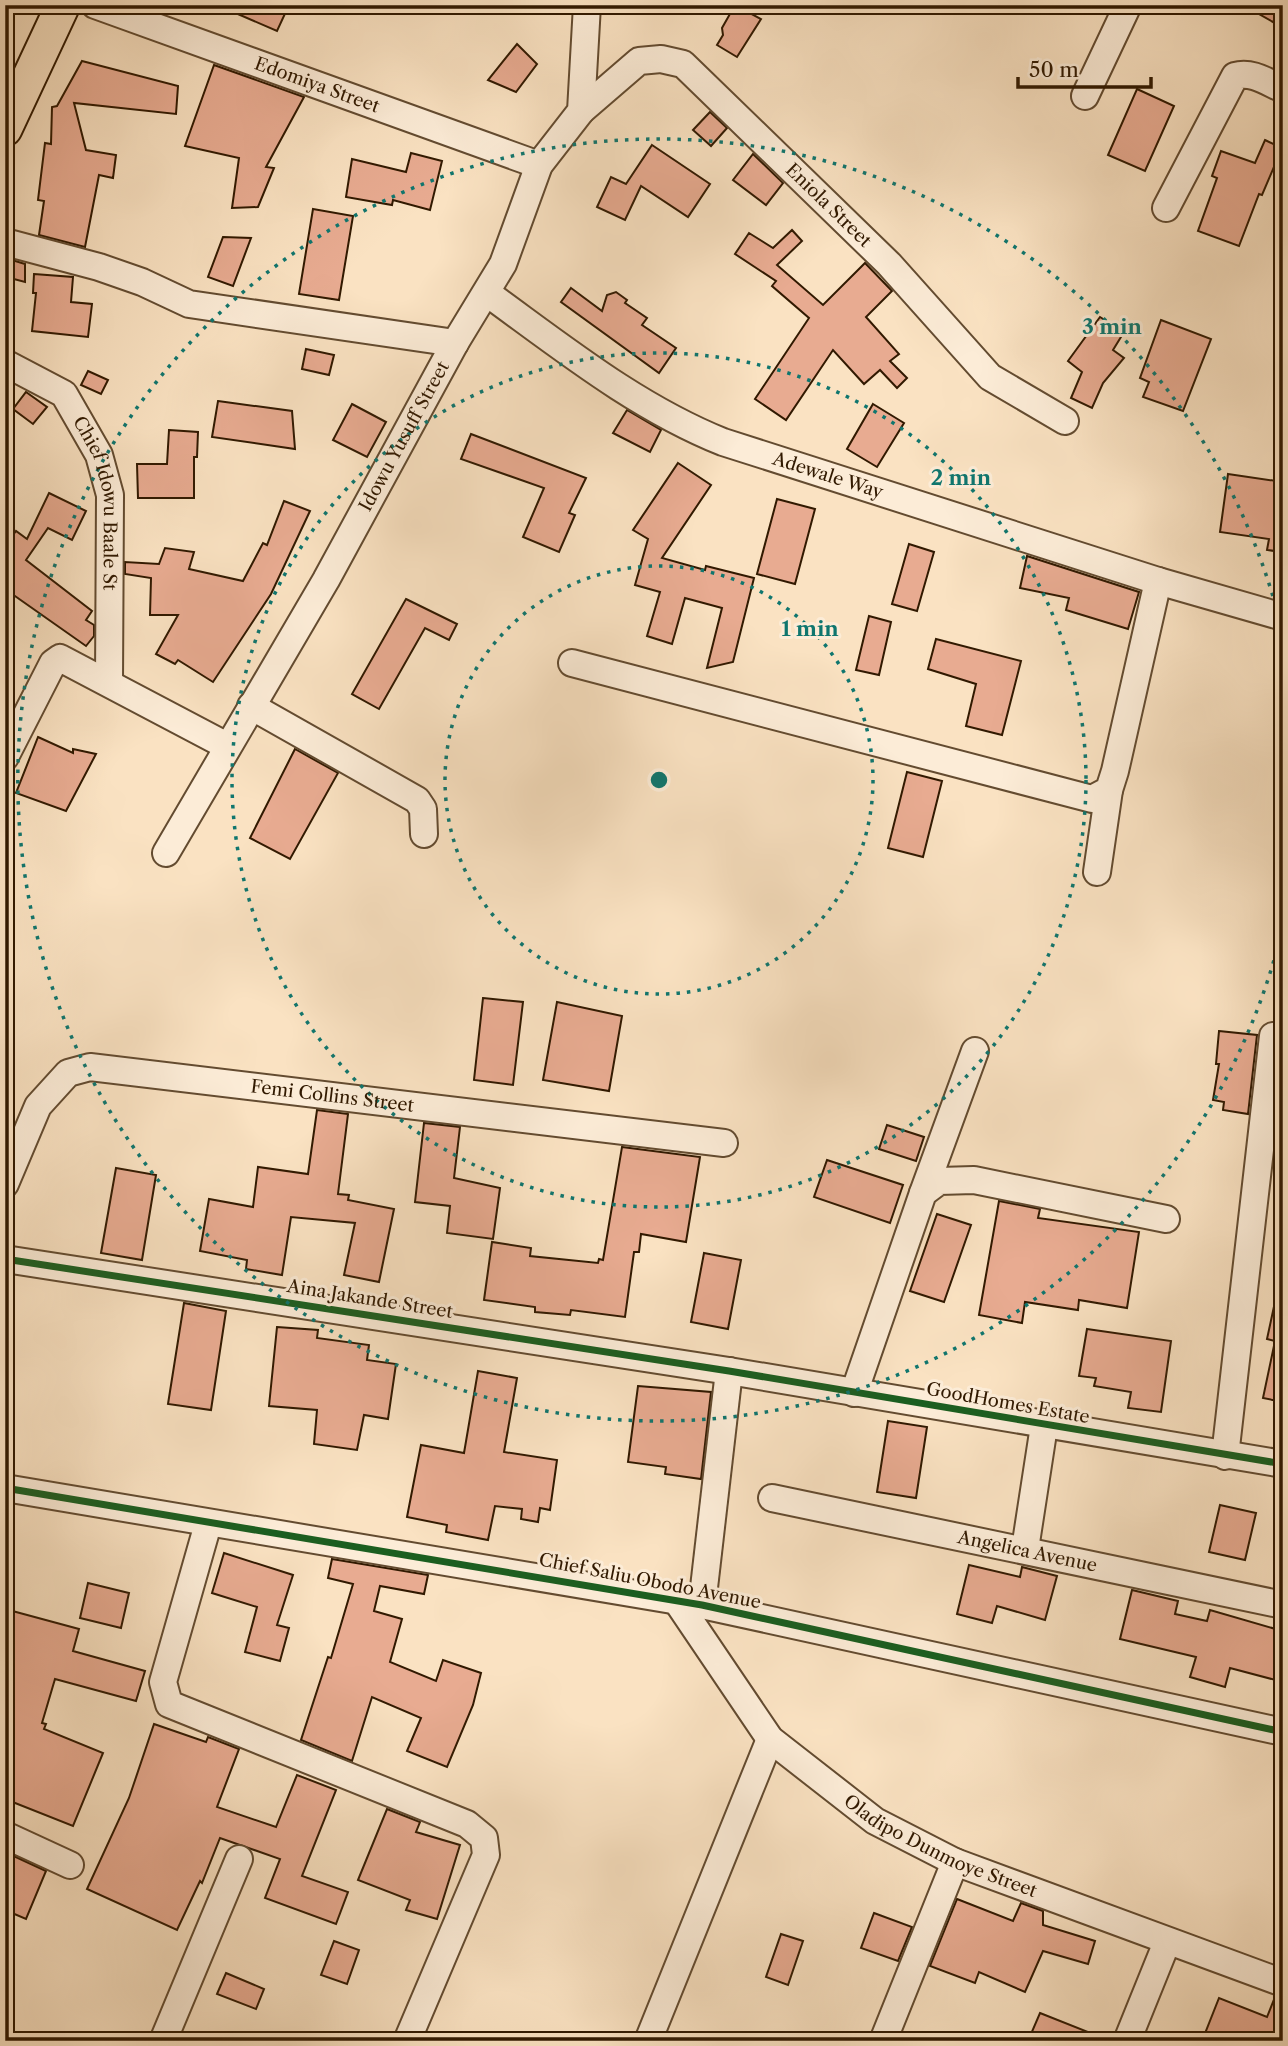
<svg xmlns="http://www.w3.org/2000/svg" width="1288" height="2046" font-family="'Libre Caslon Text',serif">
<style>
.building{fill:#e8ab91;stroke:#311900;stroke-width:2}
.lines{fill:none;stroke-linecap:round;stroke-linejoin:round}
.minor-casing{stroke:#634b30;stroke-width:30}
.major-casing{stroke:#311900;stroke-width:37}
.minor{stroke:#fcecd7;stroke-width:26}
.major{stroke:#fae2c2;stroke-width:33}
.cycleway-casing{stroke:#fcecd7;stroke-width:11}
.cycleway{stroke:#1b5e20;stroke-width:7}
.ring{fill:none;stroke:#0f766e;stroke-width:3.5;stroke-dasharray:3.5 7}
.labels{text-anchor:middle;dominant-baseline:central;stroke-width:6;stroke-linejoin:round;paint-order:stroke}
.street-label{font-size:18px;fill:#311900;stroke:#fcecd7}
.centre{fill:#0f766e;stroke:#fcecd7;stroke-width:3.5}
.ring-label{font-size:21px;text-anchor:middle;font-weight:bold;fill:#0f766e;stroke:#fcecd7;stroke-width:6;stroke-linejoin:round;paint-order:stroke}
</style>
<rect width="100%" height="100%" fill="#fae2c2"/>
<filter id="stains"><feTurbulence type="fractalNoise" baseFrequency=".00286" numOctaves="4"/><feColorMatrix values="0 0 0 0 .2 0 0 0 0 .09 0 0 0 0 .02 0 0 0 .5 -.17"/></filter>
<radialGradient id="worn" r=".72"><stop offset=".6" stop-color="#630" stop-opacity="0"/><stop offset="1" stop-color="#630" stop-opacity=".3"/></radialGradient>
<g class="building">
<path d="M217,5h72l-12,26z"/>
<path d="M735,5l26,14 -24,38 -20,-12 6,-10 -1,-7z"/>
<path d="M1243,5h39l-9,17z"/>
<path d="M517,44l20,20 -21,28 -28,-12z"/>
<path d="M82,61l96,25 -2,28 -102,-11 12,47 30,5 -3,23 -14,-3 -14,72 -46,-12 5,-34 -6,-1 7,-57 6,1 1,-37 5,-1z"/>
<path d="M214,65l90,32 -38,70 8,1 -16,39 -26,1 7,-50 -54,-12z"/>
<path d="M1137,89l37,17 -29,65 -37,-16z"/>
<path d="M710,112l17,16 -16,18 -18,-16z"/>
<path d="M1265,140l17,8 -20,47 -3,-1 -20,52 -41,-15 19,-53 -5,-2 9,-25 34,12z"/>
<path d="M652,145l58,39 -22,33 -47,-31 -16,34 -28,-13 14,-30 15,7z"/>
<path d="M411,153l31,8 -12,49 -37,-10 -1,5 -46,-8 6,-38 54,13z"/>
<path d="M753,154l30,29 -17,22 -33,-25z"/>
<path d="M313,209l40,7 -14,84 -40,-6z"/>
<path d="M792,230l10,11 -25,24 46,40 42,-42 27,28 -26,26 33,37 -9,7 17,17 -10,10 -17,-18 -16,14 -31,-34 -47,70 -31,-21 54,-81 -37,-32 4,-5 -41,-27 14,-21 24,15z"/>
<path d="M223,237l28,1 -18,48 -25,-9z"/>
<path d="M12,260l13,4v18l-15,-4z"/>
<path d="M34,274l39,3 -2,25 21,2 -4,33 -56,-6 4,-38h-3z"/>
<path d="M571,288l31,23 5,-16 9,-3 11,8 -2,3 22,15 -5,7 34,23 -17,25 -98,-71z"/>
<path d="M1100,317l24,15 -11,18 11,8 -21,25 -11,25 -21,-10 11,-26 -14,-11z"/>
<path d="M1161,320l50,19 -28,72 -40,-14 6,-15 -9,-4z"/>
<path d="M306,349l28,6 -5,20 -27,-6z"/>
<path d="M88,371l20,9 -7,14 -20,-9z"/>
<path d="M26,392l21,15 -14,17 -20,-15z"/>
<path d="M218,401l74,10 3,38 -83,-12z"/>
<path d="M352,404l34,18 -19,35 -34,-17z"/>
<path d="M873,404l31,19 -27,44 -30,-18z"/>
<path d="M627,410l34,20 -11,22 -37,-19z"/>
<path d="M169,430l29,2 -1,25h-3v41h-56l-1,-34h30z"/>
<path d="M471,434l115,44 -17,35 6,2 -16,37 -36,-15 21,-49 -83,-29z"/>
<path d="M678,463l33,22 -49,73 43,12 1,-4 48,12 -21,84 -26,6 15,-60 -37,-10 -13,46 -25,-8 13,-44 -25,-7 13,-46 -15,-9z"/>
<path d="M1228,474l55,8v70l-16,-2 2,-11 -49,-7z"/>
<path d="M49,493l37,18 -14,29 -24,-12 -22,32 66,51 -6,9 8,5v11l-8,10 -81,-57v-43l11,-15 11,8z"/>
<path d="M777,499l38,10 -20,75 -38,-10z"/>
<path d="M284,501l26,10 -39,83 -58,88 -35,-22 -3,4 -19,-10 22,-39h-28l1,-37 -26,-4v-12l34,2 6,-16 29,4 -5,17 54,12 20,-38 4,2z"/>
<path d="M909,544l25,8 -17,59 -25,-7z"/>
<path d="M1027,556l112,36 -11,37 -62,-19 3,-12 -49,-10z"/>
<path d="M406,599l51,25 -8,16 -24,-12 -46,81 -27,-15z"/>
<path d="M869,616l22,6 -12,53 -23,-5z"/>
<path d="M936,639l85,22 -19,74 -36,-9 10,-42 -48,-15z"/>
<path d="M38,737l35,16v-4l23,5 -30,57 -50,-18z"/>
<path d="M295,749l43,24 -48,86 -40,-21z"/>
<path d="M907,772l35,9 -19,76 -35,-9z"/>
<path d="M483,998l40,4 -10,83 -39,-5z"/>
<path d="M557,1002l65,14 -13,75 -66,-11z"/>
<path d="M1219,1031l38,4 -9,79 -25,-4 1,-8 -11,-2 6,-36h-3z"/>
<path d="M317,1110l31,4 -10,80 11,1 -1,5 46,9 -15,73 -35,-7 11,-52 -64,-6 -9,58 -36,-6 1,-9 -47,-9 9,-52 44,8 5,-40 50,7z"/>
<path d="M424,1123l36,4 -6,51 46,10 -7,51 -46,-6 3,-27 -35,-4z"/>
<path d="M887,1125l37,12 -8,24 -37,-12z"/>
<path d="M622,1147l78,10 -14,85 -45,-8 -2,18h-5l-9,65 -54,-7 -1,5 -35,-3v-5l-51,-7 8,-58 39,6 -1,8 68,7 1,-4 4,1z"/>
<path d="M827,1160l76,25 -13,38 -76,-26z"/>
<path d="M116,1168l40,7 -14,85 -41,-7z"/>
<path d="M999,1201l41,8 -2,9 101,14 -12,76 -48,-8 -1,10 -53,-8 -3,21 -43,-8z"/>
<path d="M937,1214l34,11 -27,77 -34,-11z"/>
<path d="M704,1253l37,7 -13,69 -37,-7z"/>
<path d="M1276,1297l7,1v104l-20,-4 12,-57 -8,-2z"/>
<path d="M184,1303l42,8 -15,99 -43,-6z"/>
<path d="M277,1327l41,3 -1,8 52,7 -2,15 29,4 -8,55 -24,-4 -7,35 -43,-6 3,-34 -48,-4z"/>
<path d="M1087,1329l84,12 -10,71 -33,-4 3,-16 -37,-6 2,-8 -17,-2z"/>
<path d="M478,1371l39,7 -13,74 53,8 -7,50 -10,-2 -2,14 -17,-3 1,-10 -27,-3 -7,34 -42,-8 1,-7 -40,-8 14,-72 43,8z"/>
<path d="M638,1386l73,6 -10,87 -36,-5 1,-7 -38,-5z"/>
<path d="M888,1421l39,6 -11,71 -39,-6z"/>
<path d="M1220,1505l36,8 -11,47 -36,-8z"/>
<path d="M224,1553l69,22 -16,50 12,3 -9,33 -35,-9 12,-45 -45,-14z"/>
<path d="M332,1559l96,16 -4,19 -44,-8 -6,25 28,8 -12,43 46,19 7,-21 38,13 -8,32 -26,62 -40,-16 14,-33 -49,-21 -20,64 -51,-21 27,-83 3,1 22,-74 -25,-6z"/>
<path d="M969,1565l51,12 2,-10 35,9 -12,44 -48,-14 -5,17 -35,-9z"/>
<path d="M88,1583l41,10 -8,35 -41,-10z"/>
<path d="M1132,1590l46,11 -3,13 32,7 3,-11 69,20 -3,10 7,1v41l-53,-14 -5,19 -35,-10 6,-20 -76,-18z"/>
<path d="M5,1609l74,20 -6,22 72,20 -9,30 -81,-22 -13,44 4,1 -2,5 59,24 -30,73 -68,-27z"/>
<path d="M154,1724l52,18 2,-5 31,12 -22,58 59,20 21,-52 39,15 -34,86 46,16 -12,32 -71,-26 15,-39 -60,-21 -18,45 -2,-2 -23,49 -90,-41 42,-91z"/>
<path d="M387,1809l33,13 -4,10 44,13 -23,74 -31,-9 4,-10 -52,-20z"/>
<path d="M5,1852l41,19 -20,48 -21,-9z"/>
<path d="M957,1899l56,22 8,-18 22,8v14l52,16 -7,23 -45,-13 -18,41 -46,-20 -4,11 -45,-17z"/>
<path d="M874,1913l38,14 -14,34 -37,-13z"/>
<path d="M781,1934l22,7 -15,44 -22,-8z"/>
<path d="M334,1941l25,9 -12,34 -26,-9z"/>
<path d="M226,1973l38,16 -8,20 -39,-15z"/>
<path d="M1275,1997l8,1v43h-20l-17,-6 -2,6h-42l17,-43 48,19z"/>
<path d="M1040,2013l68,27v1h-80z"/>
</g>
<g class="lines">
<defs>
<g id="minor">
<path id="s1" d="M95,5l444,160"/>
<path d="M1085,96l43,-91"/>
<path id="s2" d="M581,111l58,-50 22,-2 22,5 206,200 101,113 75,44"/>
<path d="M1166,208l69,-132c17,-5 32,6 48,13"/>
<path d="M5,242l94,25 43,15 47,22 266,39"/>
<path id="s3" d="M487,293c76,55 149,114 236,149l435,139 125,36"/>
<path id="s4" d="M5,363l59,31 35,61 11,40 -1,187"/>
<path d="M572,663l520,136 17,-9 6,-19 43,-190"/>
<path d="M251,706l166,94 6,9 1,25"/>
<path d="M5,757l48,-94 7,-5 167,88"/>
<path id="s5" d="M166,853l160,-273 129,-237 48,-79 36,-99 42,-54 6,-106"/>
<path d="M1097,872l12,-82"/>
<path id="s6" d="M5,1184l33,-78 30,-33 22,-6 634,76"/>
<path d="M923,1193l52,-142"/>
<path d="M5,1259l724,112 554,93"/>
<path d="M854,1393l69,-200 16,-12 35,-1 192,39"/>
<path d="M1225,1456l48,-420"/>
<path d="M5,1488l697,117 581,127"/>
<path id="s7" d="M772,1498l511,107"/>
<path d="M208,1524l-45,158 6,22 298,120 17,14 2,17 -79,186"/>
<path d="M1025,1549l19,-123"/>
<path id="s8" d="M676,1600l94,139 105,82 80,41 328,121"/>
<path d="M702,1605l27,-234"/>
<path d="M5,1835l65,30"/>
<path d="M163,2041l76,-182"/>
<path d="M648,2041l122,-302"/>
<path d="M883,2041l72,-179"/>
<path d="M1127,2041l40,-99"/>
</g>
<path id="major" d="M5,129l58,-124"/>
</defs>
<use href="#minor" class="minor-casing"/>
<use href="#major" class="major-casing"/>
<use href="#minor" class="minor"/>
<use href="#major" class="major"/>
<defs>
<g id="cycleway">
<path d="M5,1259l724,112 554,93"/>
<path d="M5,1488l697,117 581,127"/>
</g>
</defs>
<use href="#cycleway" class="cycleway-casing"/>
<use href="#cycleway" class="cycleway"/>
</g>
<g class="ring">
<circle cx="659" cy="780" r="214"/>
<circle cx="659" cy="780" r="427"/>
<path d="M1282 930A641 641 0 1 1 1282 630"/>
</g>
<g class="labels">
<g class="street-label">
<text stroke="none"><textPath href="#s1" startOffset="236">Edomiya Street</textPath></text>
<text stroke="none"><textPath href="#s2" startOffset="324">Eniola Street</textPath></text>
<text stroke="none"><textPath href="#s5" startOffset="480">Idowu Yusuff Street</textPath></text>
<text stroke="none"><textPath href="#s3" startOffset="390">Adewale Way</textPath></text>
<text stroke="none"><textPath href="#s4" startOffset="184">Chief Idowu Baale St</textPath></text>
<text stroke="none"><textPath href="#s6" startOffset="396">Femi Collins Street</textPath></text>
<text transform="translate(370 1299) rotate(9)">Aina Jakande Street</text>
<text transform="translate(1008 1403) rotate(10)">GoodHomes Estate</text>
<text stroke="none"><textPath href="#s7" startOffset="261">Angelica Avenue</textPath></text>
<text transform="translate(650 1581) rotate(11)">Chief Saliu Obodo Avenue</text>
<text stroke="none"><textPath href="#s8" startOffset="371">Oladipo Dunmoye Street</textPath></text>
</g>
</g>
<circle cx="659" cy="780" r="10" class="centre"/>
<g class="ring-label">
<text x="1112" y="334">3 min</text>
<text x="961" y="485">2 min</text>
<text x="810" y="636">1 min</text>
</g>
<rect width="1288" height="2046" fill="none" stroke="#fae2c2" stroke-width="28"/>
<rect x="7" y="7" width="1274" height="2032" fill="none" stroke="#311900" stroke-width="3.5"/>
<rect x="14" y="14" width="1260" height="2018" fill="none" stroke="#311900" stroke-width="2"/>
<path d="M1018 77v10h133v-10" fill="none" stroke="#311900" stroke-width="3.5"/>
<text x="1029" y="77" font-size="21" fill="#311900" stroke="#fcecd7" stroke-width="5" paint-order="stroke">50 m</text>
<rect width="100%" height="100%" filter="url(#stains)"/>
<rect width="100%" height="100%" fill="url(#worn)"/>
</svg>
